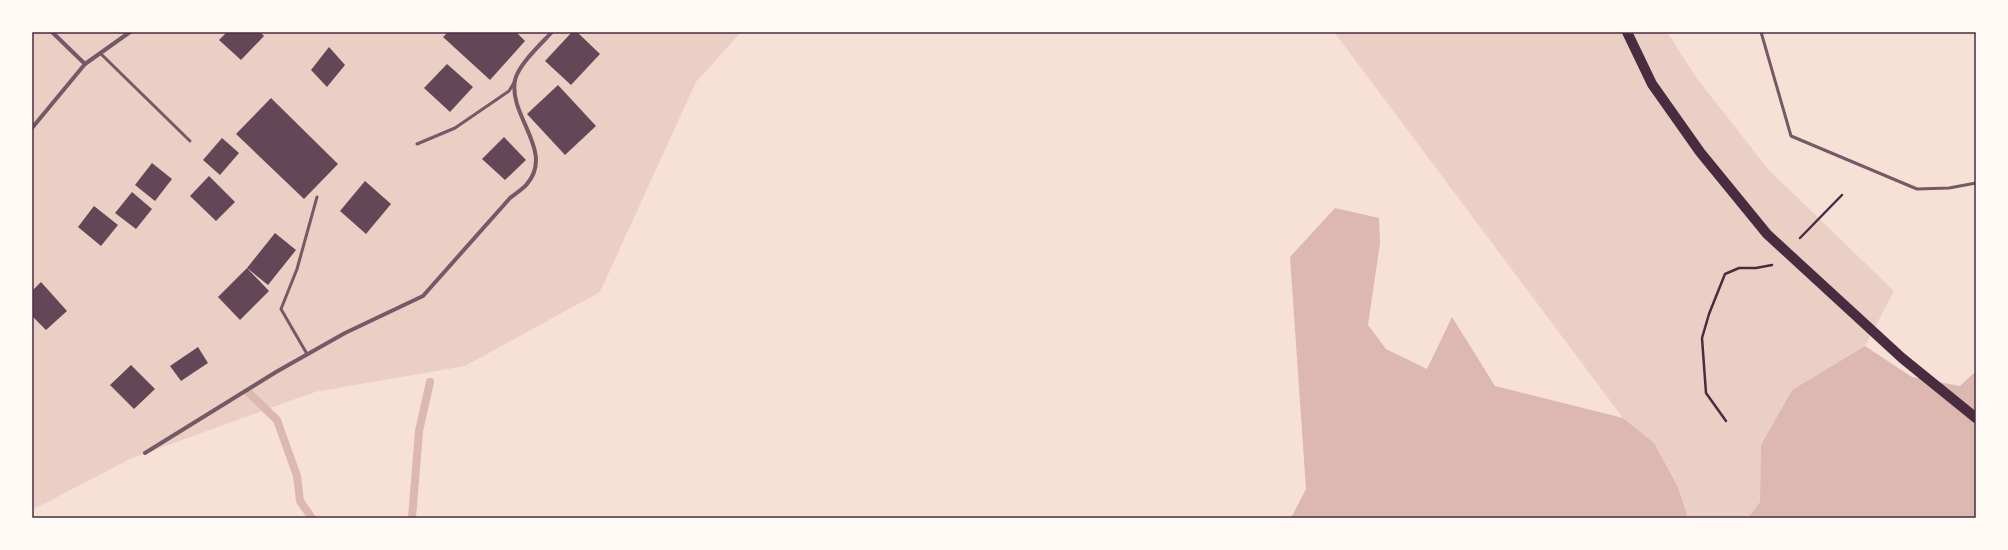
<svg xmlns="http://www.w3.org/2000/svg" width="2008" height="550" font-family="'PT Sans Narrow',sans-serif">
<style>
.green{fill:#ebcfc5}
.water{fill:#dcb8b0}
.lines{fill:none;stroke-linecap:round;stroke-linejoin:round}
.stream{stroke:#dcb8b0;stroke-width:8}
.building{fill:#644757}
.path{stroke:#4a2c40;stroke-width:2.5}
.service{stroke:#755966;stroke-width:3}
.minor{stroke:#755966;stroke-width:4}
.primary{stroke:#4a2c40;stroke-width:10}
.neatline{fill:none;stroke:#4a2c40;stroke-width:1.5}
</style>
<rect width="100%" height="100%" fill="#f7e1d7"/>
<g class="green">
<path d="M32,32h709l-45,50 -96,210 -135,74 -150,26 -185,67 -98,51z"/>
<path d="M1334,32h333l31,48 71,90 125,121 -29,55 -73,44 -31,55 -1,57 -12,16h-60l-10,-31 -24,-44 -31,-25z"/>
</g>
<g class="water">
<path d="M1335,208l44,10 1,25 -12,82 18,24 41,20 25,-52 43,69 128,32 31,25 24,44 10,31h-397l15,-29 -16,-232z"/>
<path d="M1865,346l47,31 48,9 16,-15v147h-228l12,-16 1,-57 31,-55z"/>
</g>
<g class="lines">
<g class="stream">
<path d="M249,393l28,27 20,56 3,25 12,17"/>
<path d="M412,518l7,-87 11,-49"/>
</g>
</g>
<g class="building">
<path d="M227,32h33l4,4 -23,24 -22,-20z"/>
<path d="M448,32h68l9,9 -35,39 -47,-43z"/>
<path d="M572,32h5l23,22 -29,31 -26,-24z"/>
<path d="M329,47l16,18 -18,22 -16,-17z"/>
<path d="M447,64l26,23 -23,25 -26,-24z"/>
<path d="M558,85l38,41 -31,29 -38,-41z"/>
<path d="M271,98l67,66 -34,35 -68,-65z"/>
<path d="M504,137l22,23 -21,20 -23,-21z"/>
<path d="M222,138l17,15 -19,22 -17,-15z"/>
<path d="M152,163l20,16 -17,22 -20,-16z"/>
<path d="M209,176l26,26 -19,19 -26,-25z"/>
<path d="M365,181l26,23 -25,30 -26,-23z"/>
<path d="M132,192l20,17 -16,20 -21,-16z"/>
<path d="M94,206l24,19 -17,21 -23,-19z"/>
<path d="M275,233l21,17 -28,35 -21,-17z"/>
<path d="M247,268l22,23 -29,29 -22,-23z"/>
<path d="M41,282l26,29 -21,19 -14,-14v-25z"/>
<path d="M198,347l10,16 -27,18 -11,-15z"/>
<path d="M131,365l24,24 -21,20 -24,-24z"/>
</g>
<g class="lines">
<g class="path">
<path d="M1800,238l42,-43"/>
<path d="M1726,421l-20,-28 -4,-55 7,-24 16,-40 14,-6h17l16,-3"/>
</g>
<g class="service">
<path d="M1761,32l30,104 126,53 32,-1 27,-5"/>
<path d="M100,53l90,88"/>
<path d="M417,144l38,-16 54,-37 6,-10"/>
<path d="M307,354l-26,-45 16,-40 20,-72"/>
</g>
<g class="minor">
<path d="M52,32l33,32"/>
<path d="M32,128l53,-64 45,-32"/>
<path d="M145,453l131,-81 69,-39 78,-37 87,-98c6,-5 13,-9 17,-14 28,-33 -19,-68 -12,-104 4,-16 26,-36 37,-48"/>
</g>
<path class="primary" d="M1627,32l25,52 48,68 67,82 135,124 74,60"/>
</g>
<rect width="2008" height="550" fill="none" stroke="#fffaf5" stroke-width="66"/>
<rect x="33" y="33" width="1942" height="484" class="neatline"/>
</svg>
